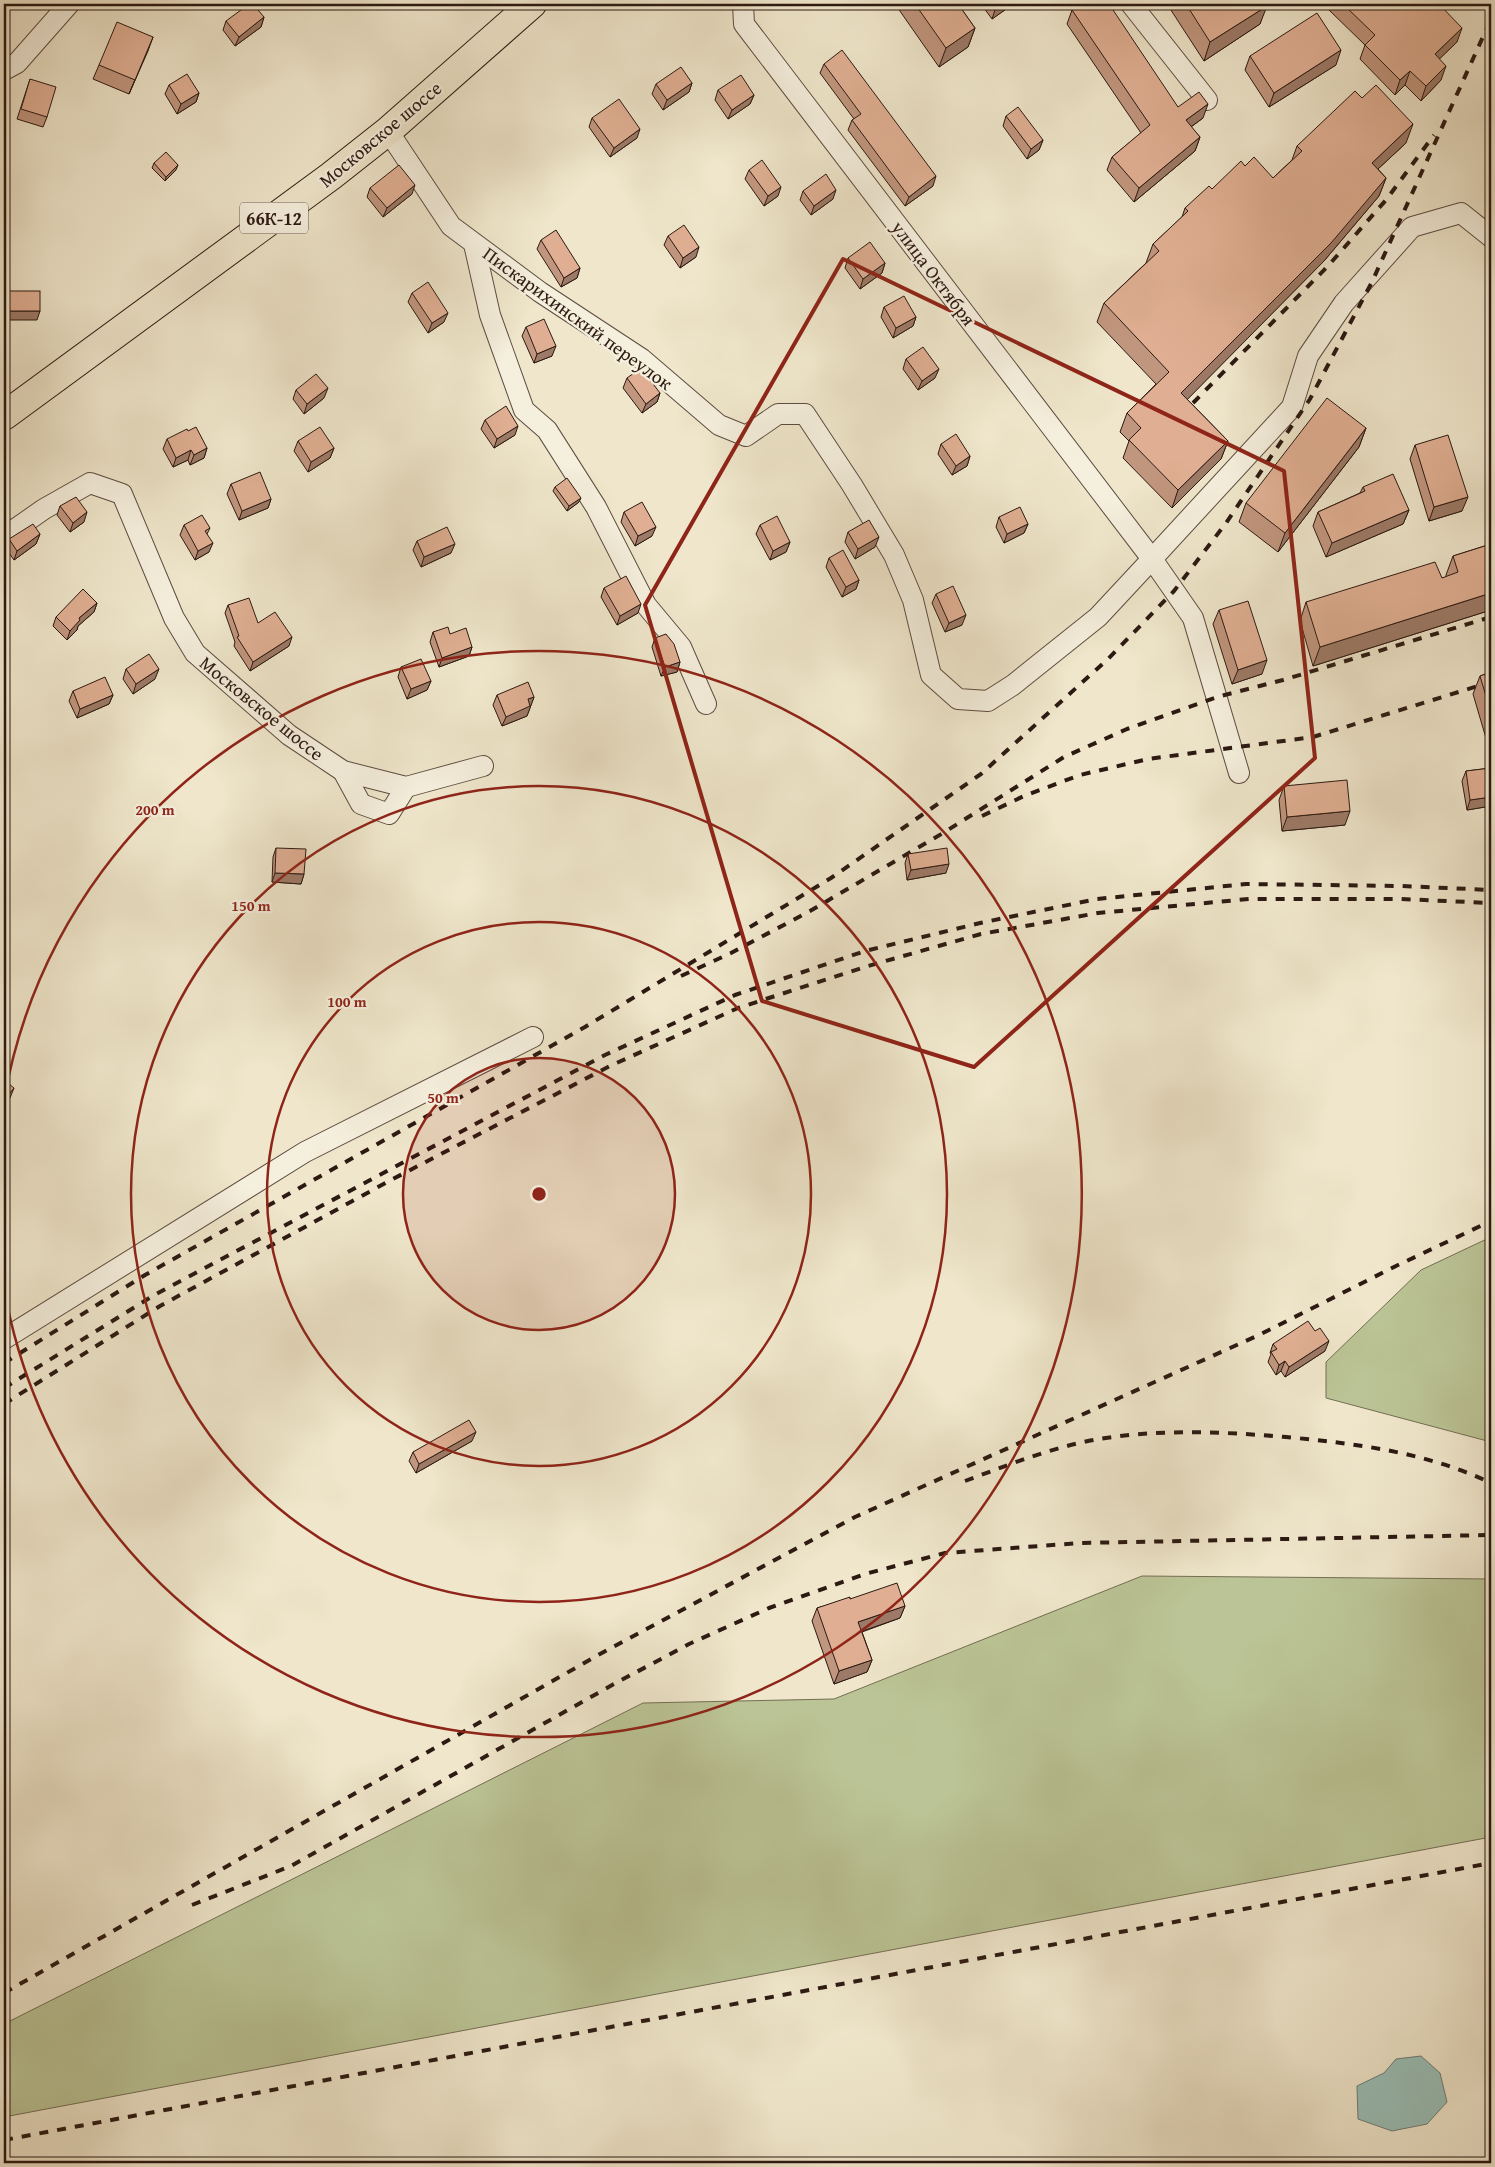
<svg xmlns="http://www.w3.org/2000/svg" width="1495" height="2167" font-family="'Gentium Book Plus',serif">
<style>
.green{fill:#bbc496;stroke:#746e54}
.water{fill:#9abfb7;stroke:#6e7d75}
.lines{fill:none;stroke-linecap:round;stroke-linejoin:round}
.minor-casing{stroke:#5d4c40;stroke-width:22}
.primary-casing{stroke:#2c1912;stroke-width:30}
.minor{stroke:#f5efdd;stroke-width:20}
.primary{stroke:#efe6cb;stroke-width:28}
.rail{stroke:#2c1912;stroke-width:4;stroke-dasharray:9 9;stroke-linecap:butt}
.wall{fill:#c1967e;stroke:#2c1912}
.shaded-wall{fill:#9d7a67;stroke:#2c1912}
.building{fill:#e0af93;stroke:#2c1912}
.marked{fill:none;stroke:#8f2418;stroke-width:4;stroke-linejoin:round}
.ring{fill:none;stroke:#8f2418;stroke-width:2.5}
.labels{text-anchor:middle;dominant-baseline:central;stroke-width:4.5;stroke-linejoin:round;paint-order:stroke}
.shield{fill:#f5efdd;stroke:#68594f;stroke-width:1}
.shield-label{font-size:18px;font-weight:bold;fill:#2c1912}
.street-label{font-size:19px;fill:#2c1912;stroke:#f5efdd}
.centre{fill:#8f2418;stroke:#f5efdd;stroke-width:2.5}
.ring-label{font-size:15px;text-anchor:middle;font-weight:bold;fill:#8f2418;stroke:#f5efdd;stroke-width:4.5;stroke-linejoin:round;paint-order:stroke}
</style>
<rect width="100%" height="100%" fill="#efe6cb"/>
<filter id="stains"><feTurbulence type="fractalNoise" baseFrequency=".004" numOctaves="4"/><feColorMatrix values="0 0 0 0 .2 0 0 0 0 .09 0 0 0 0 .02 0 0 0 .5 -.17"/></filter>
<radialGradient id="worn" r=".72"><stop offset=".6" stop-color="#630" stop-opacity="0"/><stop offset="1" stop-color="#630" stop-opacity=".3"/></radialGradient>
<g class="green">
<path d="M1491,1237v205l-165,-44v-36l95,-92z"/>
<path d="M1142,1576l349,3v258l-1487,280v-93l639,-321 191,-4z"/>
</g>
<path class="water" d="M1421,2056l19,17 7,29 -20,22 -35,7 -34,-12 -1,-33 27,-13 12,-14z"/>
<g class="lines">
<defs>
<g id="minor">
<path d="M743,4l1,20 408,535 140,-152 16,-51 36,-53 68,-76 49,-14 30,24"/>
<path d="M1131,4l76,96"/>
<path d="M4,70l13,-7 52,-59"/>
<path d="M388,131l63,95 89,66 102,67 77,66 27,11 32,-22h27l47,71 42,70 19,45 18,75 27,24 30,2 25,-16 85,-68 54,-58 41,59 46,155"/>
<path d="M474,244l16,71 34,95 23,20 49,77 50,98 35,42 25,57"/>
<path d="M4,537l40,-28 46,-26 32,11 52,124 21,35 94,82 54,36 63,16 77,-21"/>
<path d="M343,771l18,33 28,10 17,-27"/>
<path d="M4,1339l301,-187 228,-115"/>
</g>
<path id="primary" d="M4,416l327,-240 57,-45 144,-127"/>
</defs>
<use href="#minor" class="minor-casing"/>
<use href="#primary" class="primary-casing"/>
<use href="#minor" class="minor"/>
<use href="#primary" class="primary"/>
<g class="rail">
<path d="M1193,403l135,-137 58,-66 48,-65"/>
<path d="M982,816l42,-20 56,-21 68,-16 165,-22 178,-55"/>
<path d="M681,976l50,-23 79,-42 133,-78 121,-76 63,-28 90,-32 66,-17 208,-63"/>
<path d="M4,1363l141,-88 440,-248 246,-149 150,-104 127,-115 66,-68 52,-68 84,-124 62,-117 119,-263"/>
<path d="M4,1388l152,-94 449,-239 130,-60 130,-44 115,-28 117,-24 149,-15 156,2 89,4"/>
<path d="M4,1404l156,-98 231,-126 219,-114 128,-58 130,-42 113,-32 117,-21 151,-14h151l91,4"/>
<path d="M965,1481c46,-17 92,-36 141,-43 60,-9 120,-6 180,-1 73,7 139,15 205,46"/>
<path d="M192,1905l99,-39 323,-182 75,-40 80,-36 96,-34 80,-21 135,-10 411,-8"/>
<path d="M4,1993l596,-339 255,-137 404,-182 137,-69 95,-45"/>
<path d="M4,2140l1487,-277"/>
</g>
</g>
<g class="wall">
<path d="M895,4h63l17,24 -7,19 -29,20z"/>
<path d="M981,4h29l-1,3 -17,12z"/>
<path d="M1167,4h99l-6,20 -56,37z"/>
<path d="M1330,4h109l18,38 -18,17 2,21 -20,21 -16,-16 -10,10 -35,-36 5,-14 -37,-36z"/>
<path d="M1072,10l106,97 25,11 -12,9 9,10 -5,14 -61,51 -27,-32 5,-13 29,-24 -74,-109z"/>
<path d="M264,17l-3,10 -26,19 -12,-16 3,-9z"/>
<path d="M153,37l-24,57 -36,-15 6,-14z"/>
<path d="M1250,56l86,9 -67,42 -24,-37z"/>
<path d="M824,64l109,122 -28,20 -57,-76 4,-10 2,-1 -34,-46z"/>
<path d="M30,79l17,38 -4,10 -26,-8z"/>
<path d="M692,83l-3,9 -26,18 -11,-16 4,-10z"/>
<path d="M169,85l30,8 -3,9 -19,12 -12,-20z"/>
<path d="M718,90l36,5 -4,9 -22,15 -13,-19z"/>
<path d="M1006,116l37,24 -4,10 -12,9 -24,-33z"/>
<path d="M592,118l45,20 -27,19 -21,-30z"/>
<path d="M1406,143l-28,26 8,9 -7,18 -55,65 -137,138 41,42 -7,18 -49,49 -49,-50 6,-17 -9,-9 7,-19 29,-29 -59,-62 7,-19 42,-40 7,-19 29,-27 3,-9 60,-42 28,12 19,-18 5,-14z"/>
<path d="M154,163l22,7 -11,11 -13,-13z"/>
<path d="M749,170l29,26 -14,10 -19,-27z"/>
<path d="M370,188l42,6 -29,23 -16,-20z"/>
<path d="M803,191l30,8 -22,16 -11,-15z"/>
<path d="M668,236l28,21 -16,11 -16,-23z"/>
<path d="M541,240l39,28 -3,10 -16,9 -24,-38z"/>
<path d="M848,258l37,5 -3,10 -22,16 -15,-21z"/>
<path d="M412,293l32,29 -16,11 -20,-31z"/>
<path d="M884,307l32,10 -3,9 -20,12 -12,-21z"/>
<path d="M526,327l26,29 -18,7 -12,-27z"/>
<path d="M906,359l29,19 -17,12 -15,-21z"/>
<path d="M627,378l33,15 -3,9 -15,11 -19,-25z"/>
<path d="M296,390l28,8 -20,16 -11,-15z"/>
<path d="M485,420l30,15 -21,13 -13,-19z"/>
<path d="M1366,428l-7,19 -81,105 -39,-30 7,-19z"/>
<path d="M167,439l40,9 -3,10 -14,7 -2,-5 -15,7 -10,-18z"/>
<path d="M298,441l36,7 -4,10 -22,14 -14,-21z"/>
<path d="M941,444l29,12 -3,10 -15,9 -14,-21z"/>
<path d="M1415,445l47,66 -33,10 -19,-62z"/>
<path d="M231,484l40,15 -3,9 -29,12 -12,-26z"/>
<path d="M555,487l24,15 -12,9 -14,-20z"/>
<path d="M1363,487l46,23 -6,14 -77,33 -13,-31 5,-14 42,-19z"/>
<path d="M60,506l24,16 -14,10 -13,-17z"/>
<path d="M624,512l28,24 -17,10 -14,-24z"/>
<path d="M999,517l29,7 -4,9 -20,10 -8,-16z"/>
<path d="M184,525l26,3 -3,6 2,18 -14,8 -15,-25z"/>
<path d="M760,525l30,17 -4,10 -16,8 -14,-26z"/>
<path d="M848,532l27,15 -20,12 -10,-17z"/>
<path d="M40,534l-4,10 -22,16 -8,-11 3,-10z"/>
<path d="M417,541l34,12 -30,14 -8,-17z"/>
<path d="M1491,544v66l-178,56 -13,-45 6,-19 136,-24 4,-1v-2l7,-19z"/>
<path d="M829,558l30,22 -3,9 -14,8 -16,-30z"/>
<path d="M604,588l34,25 -21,12 -16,-28z"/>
<path d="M936,594l26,31 -17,7 -13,-29z"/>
<path d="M97,603l-3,9 -16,14 -1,4 -10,10 -14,-14 3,-9z"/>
<path d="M228,605l30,18 31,23 -39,25 -16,-25 1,-4 -10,-29z"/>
<path d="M1219,610l43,64 -30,10 -19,-60z"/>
<path d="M433,632l17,2 22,13 -3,9 -30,11 -9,-25z"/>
<path d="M655,638l25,24 -3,10 -16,4 -9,-29z"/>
<path d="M401,667l30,14 -4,9 -20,9 -9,-22z"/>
<path d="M126,669l29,10 -22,15 -10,-15z"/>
<path d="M1491,672v72l-3,1 -15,-51 7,-18z"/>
<path d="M73,691l40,4 -4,9 -32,14 -8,-17z"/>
<path d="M497,695l37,2 -7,19 -25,10 -9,-21z"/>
<path d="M1491,768v38l-24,4 -5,-29 4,-10z"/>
<path d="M1284,786l61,39 -63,6 -3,-31z"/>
<path d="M276,848l28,26 -3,10 -29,-2 1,-25z"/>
<path d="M908,854l38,19 -39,7 -2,-17z"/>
<path d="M1273,1344l52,7 -40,26 -4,-6 -5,4 -8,-13 3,-8 -1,-1z"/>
<path d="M472,1441l-56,32 -7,-12 4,-9z"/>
<path d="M850,1599l55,7 -5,12 -38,14 10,28 -5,12 -33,12 -22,-63 5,-13z"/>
</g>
<g class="shaded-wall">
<path d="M997,4h13l-1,3 -17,12z"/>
<path d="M1267,6l-7,18 -56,37 6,-19z"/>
<path d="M264,17l-3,10 -26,19 4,-9z"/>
<path d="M975,28l-7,19 -29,20 7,-19z"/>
<path d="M1462,28l-5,14 -28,27 6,-15z"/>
<path d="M153,37l-5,14 -19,43 6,-14z"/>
<path d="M1341,50l-5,15 -67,42 5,-14z"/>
<path d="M1446,66l-5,14 -20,21 5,-15z"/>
<path d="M1410,71l-5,14 -10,10 5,-15z"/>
<path d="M692,83l-3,9 -26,18 4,-10z"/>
<path d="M199,93l-3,9 -19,12 4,-10z"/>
<path d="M754,95l-4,9 -22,15 4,-9z"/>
<path d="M1208,104l-5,14 -22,16 5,-14z"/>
<path d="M1413,124l-7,19 -41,38 7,-18z"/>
<path d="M640,129l-3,9 -27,19 4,-9z"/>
<path d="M1200,137l-5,14 -61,51 5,-14z"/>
<path d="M1043,140l-4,10 -12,9 4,-10z"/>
<path d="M178,165l-2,5 -11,11 1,-4z"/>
<path d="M936,176l-3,10 -28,20 4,-9z"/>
<path d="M1386,178l-7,18 -55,65 -149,151 6,-19z"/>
<path d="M415,185l-3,9 -29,23 4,-9z"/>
<path d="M781,187l-3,9 -14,10 4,-10z"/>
<path d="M836,190l-3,9 -22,16 3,-9z"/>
<path d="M699,247l-3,10 -16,11 3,-10z"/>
<path d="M885,263l-3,10 -22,16 3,-10z"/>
<path d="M580,268l-3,10 -16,9 3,-9z"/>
<path d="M4,311h36l-3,9h-33z"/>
<path d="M448,313l-4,9 -16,11 4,-10z"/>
<path d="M916,317l-3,9 -20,12 3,-10z"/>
<path d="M556,346l-4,10 -18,7 3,-9z"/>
<path d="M939,369l-4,9 -17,12 4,-9z"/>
<path d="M328,388l-4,10 -20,16 3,-10z"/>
<path d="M660,393l-3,9 -15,11 4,-9z"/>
<path d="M518,426l-3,9 -21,13 3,-9z"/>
<path d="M1366,428l-7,19 -81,105 7,-19z"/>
<path d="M1228,441l-7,18 -49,49 6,-18z"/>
<path d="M207,448l-3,10 -14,7 4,-10z"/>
<path d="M334,448l-4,10 -22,14 3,-10z"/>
<path d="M191,450l-3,10 -15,7 3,-9z"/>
<path d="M970,456l-3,10 -15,9 4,-9z"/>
<path d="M1468,497l-6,14 -33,10 5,-14z"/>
<path d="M581,498l-2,4 -12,9 2,-5z"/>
<path d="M271,499l-3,9 -29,12 3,-9z"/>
<path d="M1409,510l-6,14 -77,33 6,-14z"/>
<path d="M87,512l-3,10 -14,10 3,-9z"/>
<path d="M1028,524l-4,9 -20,10 3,-9z"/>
<path d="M656,527l-4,9 -17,10 3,-10z"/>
<path d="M40,534l-4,10 -22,16 3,-9z"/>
<path d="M879,537l-4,10 -20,12 3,-10z"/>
<path d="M790,542l-4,10 -16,8 3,-9z"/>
<path d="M213,543l-4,9 -14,8 3,-9z"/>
<path d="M455,544l-4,9 -30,14 3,-10z"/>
<path d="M859,580l-3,9 -14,8 4,-10z"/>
<path d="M1491,593v17l-178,56 7,-19z"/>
<path d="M97,603l-3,9 -16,14 -1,4 -10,10 3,-9 9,-13z"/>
<path d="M641,604l-3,9 -21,12 3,-9z"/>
<path d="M966,615l-4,10 -17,7 4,-9z"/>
<path d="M292,637l-3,9 -39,25 3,-9z"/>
<path d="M472,647l-3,9 -30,11 3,-9z"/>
<path d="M1267,660l-5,14 -30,10 6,-14z"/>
<path d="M680,662l-3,10 -16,4 4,-9z"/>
<path d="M159,669l-4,10 -22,15 3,-10z"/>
<path d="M431,681l-4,9 -20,9 4,-10z"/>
<path d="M113,695l-4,9 -32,14 3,-9z"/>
<path d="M534,697l-7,19 -25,10 4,-9 22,-18z"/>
<path d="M1491,737v7l-3,1z"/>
<path d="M1491,797v9l-24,4 3,-10z"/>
<path d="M1350,811l-5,14 -63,6 5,-14z"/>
<path d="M949,864l-3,9 -39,7 4,-10z"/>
<path d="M275,873l29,1 -3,10 -29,-2z"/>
<path d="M14,1088l-4,10 -6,7v-5z"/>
<path d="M1329,1341l-4,10 -40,26 4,-10z"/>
<path d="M1285,1361l-4,10 -5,4 3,-10z"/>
<path d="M476,1432l-4,9 -56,32 3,-9z"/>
<path d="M905,1606l-5,12 -46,16 4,-12z"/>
<path d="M872,1660l-5,12 -33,12 5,-13z"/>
</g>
<g class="building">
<path d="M249,4h4l11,13 -25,20 -13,-16z"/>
<path d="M915,4h43l17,24 -29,20z"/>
<path d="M1082,4h27l69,103 21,-15 9,12 -22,16 14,17 -61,51 -27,-31 38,-32 -78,-115z"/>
<path d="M1186,4h80l1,2 -57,36z"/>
<path d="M1343,4h96l23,24 -27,26 11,12 -20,20 -16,-15 -10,9 -35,-35 10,-10z"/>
<path d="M1317,13l24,37 -67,43 -24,-37z"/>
<path d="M117,22l36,15 -18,43 -36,-15z"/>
<path d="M842,50l94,126 -27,21 -57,-77 9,-6 -37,-50z"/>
<path d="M681,67l11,16 -25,17 -11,-16z"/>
<path d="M187,74l12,19 -18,11 -12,-19z"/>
<path d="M741,75l13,20 -22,15 -14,-20z"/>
<path d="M30,79l26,8 -9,30 -26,-8z"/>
<path d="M1376,85l37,39 -41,39 14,15 -55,65 -150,150 47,48 -50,49 -49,-50 12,-12 -14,-15 42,-41 -65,-69 55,-52 -6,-7 35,-33 -3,-3 24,-22 3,3 29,-28 4,5 9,-9 19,21 29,-27 -5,-5 58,-55 7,7z"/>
<path d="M619,99l21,30 -26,19 -22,-30z"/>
<path d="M1018,107l25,33 -12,9 -25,-33z"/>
<path d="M166,152l12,13 -12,12 -12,-14z"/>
<path d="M762,160l19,27 -13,9 -19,-26z"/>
<path d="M399,165l16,20 -28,23 -17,-20z"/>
<path d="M826,174l10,16 -22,16 -11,-15z"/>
<path d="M684,225l15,22 -16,11 -15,-22z"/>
<path d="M556,230l24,38 -16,10 -23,-38z"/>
<path d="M870,242l15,21 -22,16 -15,-21z"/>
<path d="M428,282l20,31 -16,10 -20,-30z"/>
<rect x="4" y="291" width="36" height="20"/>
<path d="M904,296l12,21 -20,11 -12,-21z"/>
<path d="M544,319l12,27 -19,8 -11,-27z"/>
<path d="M923,347l16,22 -17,12 -16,-22z"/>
<path d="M641,368l19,25 -14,11 -19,-26z"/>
<path d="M316,374l12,14 -21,16 -11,-14z"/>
<path d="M1327,398l39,30 -81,105 -39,-30z"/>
<path d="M506,406l12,20 -21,13 -12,-19z"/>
<path d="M196,427l11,21 -13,7 -3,-5 -15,8 -9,-19 20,-10 1,2z"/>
<path d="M320,427l14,21 -23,14 -13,-21z"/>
<path d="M956,434l14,22 -14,10 -15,-22z"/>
<path d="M1448,435l20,62 -34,10 -19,-62z"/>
<path d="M260,472l11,27 -29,12 -11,-27z"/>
<path d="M1393,474l16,36 -77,33 -14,-31 47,-21 -2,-4z"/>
<path d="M567,478l14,20 -12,8 -14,-19z"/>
<path d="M76,497l11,15 -14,11 -13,-17z"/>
<path d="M642,502l14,25 -18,9 -14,-24z"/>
<path d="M1020,507l8,17 -21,10 -8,-17z"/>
<path d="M202,515l8,13 -5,3 8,12 -15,8 -14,-26z"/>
<path d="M777,516l13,26 -17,9 -13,-26z"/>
<path d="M869,520l10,17 -21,12 -10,-17z"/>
<path d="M33,524l7,10 -23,17 -8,-12z"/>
<path d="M447,527l8,17 -31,13 -7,-16z"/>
<path d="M1491,544v49l-171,54 -14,-45 129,-40 7,16 16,-6 -5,-16z"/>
<path d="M843,550l16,30 -13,7 -17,-29z"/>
<path d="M626,576l15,28 -21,12 -16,-28z"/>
<path d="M953,586l13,29 -17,8 -13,-29z"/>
<path d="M83,589l14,14 -18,15 1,2 -10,11 -14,-14z"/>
<path d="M249,598l9,25 17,-11 17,25 -39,25 -16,-25 2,-1 -11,-31z"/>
<path d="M1248,601l19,59 -29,10 -19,-60z"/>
<path d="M448,627l2,7 16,-6 6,19 -30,11 -9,-26z"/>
<path d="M666,634l8,10 6,18 -15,5 -10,-29z"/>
<path d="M149,654l10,15 -23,15 -10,-15z"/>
<path d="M421,659l10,22 -20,8 -10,-22z"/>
<path d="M1491,672v41l-11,-37z"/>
<path d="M105,677l8,18 -33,14 -7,-18z"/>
<path d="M528,682l6,15 -6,2 2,7 -24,11 -9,-22z"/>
<path d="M1491,768v29l-21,3 -4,-29z"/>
<path d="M1347,780l3,31 -63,6 -3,-31z"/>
<path d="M276,848l30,1 -2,25 -29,-1z"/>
<path d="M947,848l2,16 -38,6 -3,-16z"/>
<path d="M4,1080l10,8 -10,12z"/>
<path d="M1308,1321l7,10 5,-3 9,13 -40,26 -4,-6 -6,4 -8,-13 6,-3 -4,-5z"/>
<path d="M469,1420l7,12 -57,32 -6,-12z"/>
<path d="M897,1583l8,23 -47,16 14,38 -33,11 -22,-63 33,-11v2z"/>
</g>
<path class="marked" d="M843,259l441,212 31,287 -341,309 -212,-66 -117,-396z"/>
<circle cx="539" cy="1194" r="136" fill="#8f2418" fill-opacity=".12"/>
<g class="ring">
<circle cx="539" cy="1194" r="136"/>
<circle cx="539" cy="1194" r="272"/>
<circle cx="539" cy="1194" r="408"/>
<path d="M4 1100A543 543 0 1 1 4 1288"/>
</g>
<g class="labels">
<rect class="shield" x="240" y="202.5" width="68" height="31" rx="4"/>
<g class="shield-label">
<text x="274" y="218">66К-12</text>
</g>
<g class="street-label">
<text transform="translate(380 134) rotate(-40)">Московское шоссе</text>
<text transform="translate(934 273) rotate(53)">улица Октября</text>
<text transform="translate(578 318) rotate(36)">Пискарихинский переулок</text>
<text transform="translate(262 708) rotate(39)">Московское шоссе</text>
</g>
</g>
<circle cx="539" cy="1194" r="8" class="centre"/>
<g class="ring-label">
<text x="155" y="815">200 m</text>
<text x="251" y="911">150 m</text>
<text x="347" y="1007">100 m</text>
<text x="443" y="1103">50 m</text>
</g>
<rect width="1495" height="2167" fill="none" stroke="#efe6cb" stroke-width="20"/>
<rect x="5" y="5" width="1485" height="2157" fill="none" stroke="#2c1912" stroke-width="2.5"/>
<rect x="10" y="10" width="1475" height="2147" fill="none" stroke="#2c1912"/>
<rect width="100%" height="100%" filter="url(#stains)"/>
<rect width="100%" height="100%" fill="url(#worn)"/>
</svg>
